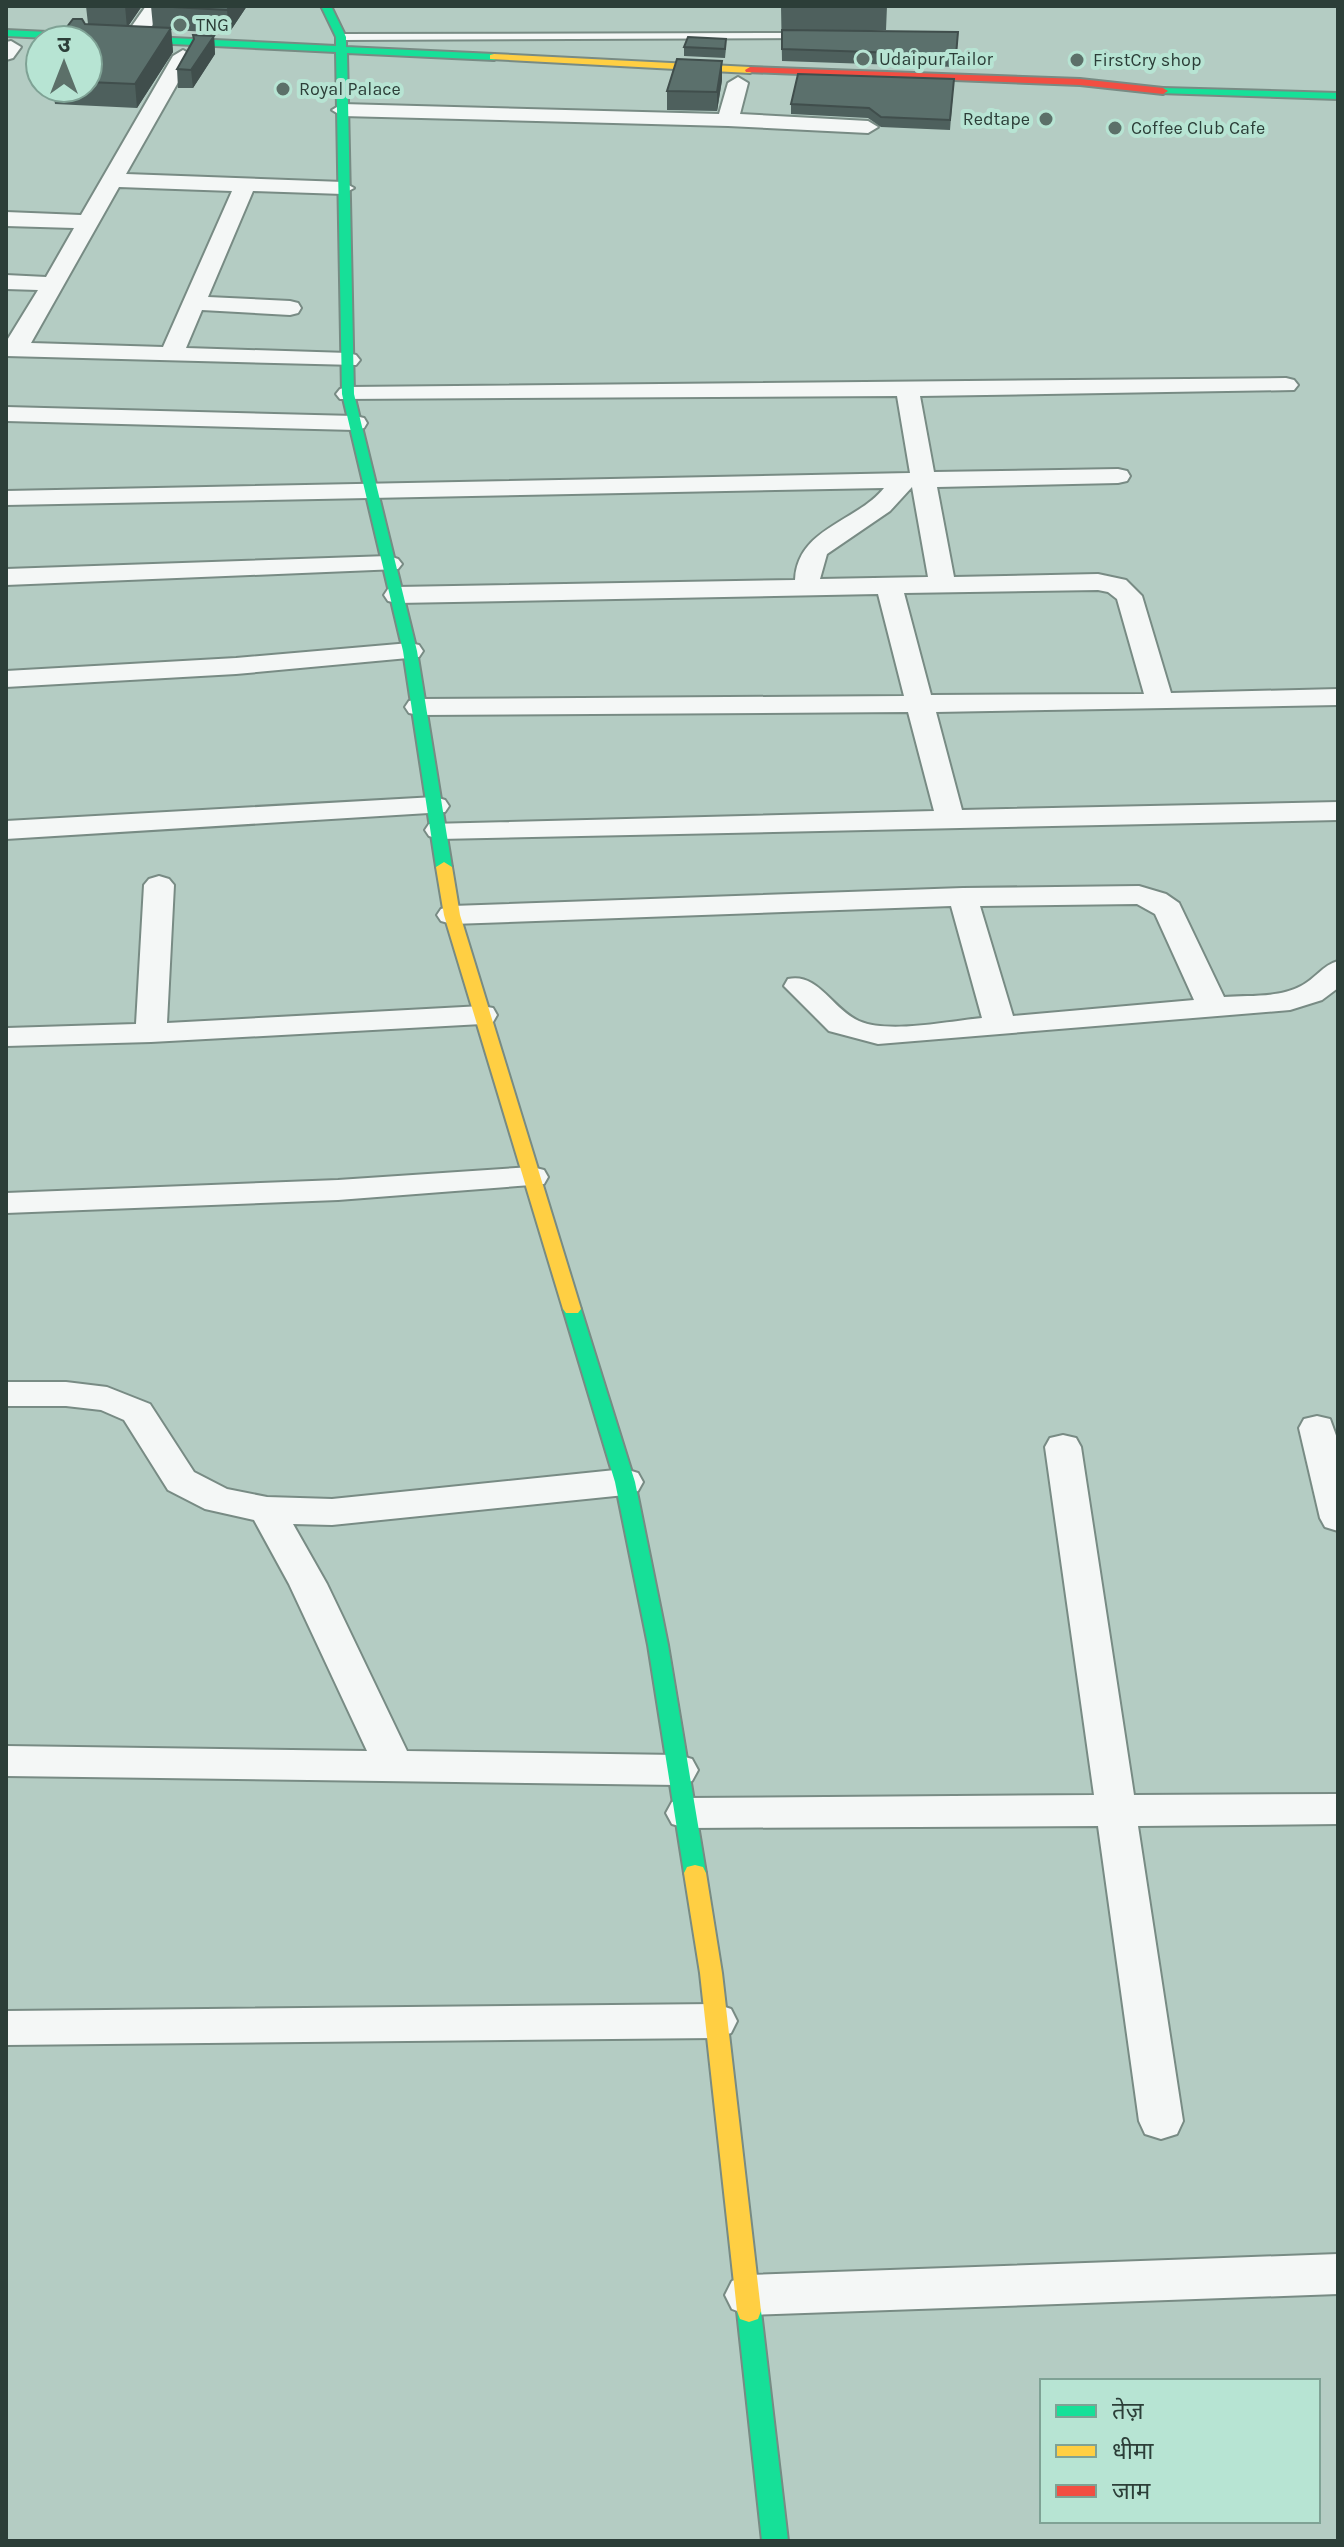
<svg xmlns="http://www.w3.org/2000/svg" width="1344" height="2547" font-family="Karla,'Noto Sans Devanagari',sans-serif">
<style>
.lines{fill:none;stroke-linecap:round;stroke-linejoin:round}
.lane-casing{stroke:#788b84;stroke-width:4}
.street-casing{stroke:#788b84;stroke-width:4}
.fast-casing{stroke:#788b84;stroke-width:4}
.slow-casing{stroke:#788b84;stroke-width:4}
.jam-casing{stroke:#788b84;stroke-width:4}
.lane{fill:#f4f7f6;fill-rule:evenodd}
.street{fill:#f4f7f6;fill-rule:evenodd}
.fast{fill:#16e098;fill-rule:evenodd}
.slow{fill:#ffcf43;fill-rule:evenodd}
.jam{fill:#f24e42;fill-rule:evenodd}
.wall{fill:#4e605d}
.shaded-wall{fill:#404e4c}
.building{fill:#5b706c;stroke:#404e4c;stroke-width:2}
.poi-dot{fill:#5c7069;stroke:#b7e4d3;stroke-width:3}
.labels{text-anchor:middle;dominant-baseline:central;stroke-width:8;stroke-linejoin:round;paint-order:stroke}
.far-poi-label{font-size:18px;fill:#2c3e38;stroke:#b7e4d3;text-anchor:start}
</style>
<rect width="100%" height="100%" fill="#b4ccc3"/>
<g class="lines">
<defs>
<path id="lane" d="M806,33l5,3 -1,2 -469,2 -5,-3 5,-3z"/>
<g id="street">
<path d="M146,6h20l-27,38h-14l-3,-4z"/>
<path d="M11,41l10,6 -8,11 -7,2v-18z"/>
<path d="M183,50l10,6 -67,118 217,8 11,6 -11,6 -90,-3 -45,106 82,4 8,2 3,5 -3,5 -8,2 -88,-5 -16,38 162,5 8,2 4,5 -4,5 -350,-9v-14l32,-52 -32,-1v-14l40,2 28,-49 -68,-2v-14l75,3 92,-159zM119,187l113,4 -69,156 -132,-4z"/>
<path d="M738,77l10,6 -8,31 128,7 10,6 -10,6 -140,-7 -386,-10 -10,-6 10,-6 377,10 9,-31z"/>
<path d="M1286,378l8,2 4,5 -4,5 -374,6 14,76 184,-3 9,2 3,5 -3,5 -9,2 -181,4 17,90 144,-3 28,6 16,16 29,97 167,-4v16l-402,7 26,98 376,-8v18l-899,19 -10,-3 -4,-6 4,-6 505,-13 -26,-99 -489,3 -10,-2 -4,-6 4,-6 10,-2 485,-3 -26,-102 -481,9 -9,-2 -4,-6 4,-6 9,-2 398,-7c2,-52 62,-58 89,-92l-878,17v-14l904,-18 -13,-77 -557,3 -4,-5 4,-5 8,-2zM912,487l16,90 -108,2 7,-25 63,-43zM1098,590l10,2 9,7 27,95 -213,1 -27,-102z"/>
<path d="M6,407l349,9 9,2 3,5 -3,5 -9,2 -349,-9z"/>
<path d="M389,556l9,3 4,5 -4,5 -392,16v-16z"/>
<path d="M410,643l9,2 4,6 -4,6 -183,17 -230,13v-16l230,-13z"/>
<path d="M435,797l10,3 4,6 -4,6 -439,27v-18z"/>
<path d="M159,876l10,3 5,6 -7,138 315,-17 11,2 4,7 -4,7 -11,2 -331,18 -145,4 1,-18 129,-4 8,-139 5,-6z"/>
<path d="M1139,886l27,8 13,9 45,94c24,-2 55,1 77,-11 14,-7 22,-21 37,-25v27l-16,12 -32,10 -412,34 -49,-13 -45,-45 4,-7c30,-7 45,31 71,42 30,13 90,0 123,-3l-31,-112 -499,18 -11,-3 -4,-6 4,-6 11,-3 511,-18zM1137,904l18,10 39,86 -181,16 -33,-110z"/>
<path d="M532,1167l12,3 4,7 -4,7 -206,16 -332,13v-20l332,-13z"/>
<path d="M6,1382h60l41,5 43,17 44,68 33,17 40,8 65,2 293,-30 13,4 5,9 -5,9 -13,4 -293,30 -39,-1 34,60 80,167 271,4 14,4 6,11 -6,11 -14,4 -672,-9v-30l361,5 -78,-167 -35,-64 -49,-11 -37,-19 -44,-70 -23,-10 -35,-4h-60z"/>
<path d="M1317,1416l13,3 8,22v90l-13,-4 -5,-9 -21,-90 5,-9z"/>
<path d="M1063,1435l13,3 5,9 53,348 204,-1v30l-200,2 45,295 -6,13 -16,5 -16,-5 -6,-13 -41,-295 -412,2 -14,-4 -6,-11 6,-11 14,-4 408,-3 -49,-348 5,-9z"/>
<path d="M716,2004l15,5 6,12 -6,12 -15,5 -710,7v-34z"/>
<path d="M1338,2254v40l-590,21 -16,-6 -7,-14 7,-14 16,-6z"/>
</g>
<g id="fast">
<path d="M321,6h10l15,31v10l148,7 5,3 -5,3 -147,-7 7,341 63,257 35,216 -8,5 -8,-5 -33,-216 -61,-257 -6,-342 -330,-16v-6l330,16v-9z"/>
<path d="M1163,88l175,5v6l-179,-6 -1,-2z"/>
<path d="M572,1303l9,6 54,173 33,163 38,228 -3,6 -8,2 -8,-2 -3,-6 -36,-228 -33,-163 -52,-173z"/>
<path d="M749,2300l9,3 3,8 27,230h-26l-25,-230 3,-8z"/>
</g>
<g id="slow">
<path d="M494,54l256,13 5,3 -5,3 -260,-14v-4z"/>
<path d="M444,862l8,5 8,48 121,394 -3,4h-12l-3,-4 -119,-394 -8,-48z"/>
<path d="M695,1865l8,2 3,6 16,100 39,338 -3,8 -9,3 -9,-3 -3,-8 -37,-338 -16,-100 3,-6z"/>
</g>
<path id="jam" d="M750,67l330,12 83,9 5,3 -5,3 -83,-9 -334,-13 -1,-2z"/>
</defs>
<use href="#lane" class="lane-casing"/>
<use href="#street" class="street-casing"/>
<use href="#fast" class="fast-casing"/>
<use href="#slow" class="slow-casing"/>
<use href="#jam" class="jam-casing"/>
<use href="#lane" class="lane"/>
<use href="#street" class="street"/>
<use href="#fast" class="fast"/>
<use href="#slow" class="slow"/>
<use href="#jam" class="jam"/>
</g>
<g class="wall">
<path d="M86,6h56l-14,20 25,1 -2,-21h96l-18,27 -58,-3 2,22 -36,56 -82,-4 -2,-12h-13l-3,-25 3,-4v25h48v-48l-3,-16h3z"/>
<path d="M781,6h106l-1,24h-62l134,2 -2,35 -174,-6z"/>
<path d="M193,35l21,1 1,18 -22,34h-15l-1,-19 16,-28z"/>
<path d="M684,47l42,1 -1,10 -41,-2z"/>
<path d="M954,79l-4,51 -69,-3 -13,-9 -77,-4v-10z"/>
<path d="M722,80l-5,31 -50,-1v-19z"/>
</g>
<g class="shaded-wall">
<path d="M125,6h17l-15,22z"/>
<path d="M230,6h17l-18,27 -2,-23z"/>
<path d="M171,28l2,24 -36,56 -2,-24z"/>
<path d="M214,36l1,18 -22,34 -2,-18z"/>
<path d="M722,61v19l-5,31v-19z"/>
</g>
<g class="building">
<path d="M154,6h76l-3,4z"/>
<path d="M73,19h9l3,5 86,4 -36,56 -47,-2v-42h-31z"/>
<path d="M782,30l176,2 -2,23 -174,-6z"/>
<path d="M193,35l21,1 -23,34 -14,-1 17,-30z"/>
<path d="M688,37l38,2 -1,10 -41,-2z"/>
<path d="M677,59l45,2 -5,31 -50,-1z"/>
<path d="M798,74l156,5 -4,41 -69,-3 -12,-9 -78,-4z"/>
</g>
<g class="poi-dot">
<circle cx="180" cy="25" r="8"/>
<circle cx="863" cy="59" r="8"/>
<circle cx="1077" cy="60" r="8"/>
<circle cx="283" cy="89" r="8"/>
<circle cx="1046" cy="119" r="8"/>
<circle cx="1115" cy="128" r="8"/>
</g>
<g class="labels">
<g class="far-poi-label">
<text x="196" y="25">TNG</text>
<text x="879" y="59">Udaipur Tailor</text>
<text x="1093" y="60">FirstCry shop</text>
<text x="299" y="89">Royal Palace</text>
<text x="1030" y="119" text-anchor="end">Redtape</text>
<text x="1131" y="128">Coffee Club Cafe</text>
</g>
</g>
<rect width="1344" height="2547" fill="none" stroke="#2c3e38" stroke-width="16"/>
<rect x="1040" y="2379" width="280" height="144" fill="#b7e4d3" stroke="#7fa295" stroke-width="2"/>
<rect x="1056" y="2405" width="40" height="12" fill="#16e098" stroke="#7fa295" stroke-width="2"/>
<text x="1112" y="2419" font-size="24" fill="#2c3e38">तेज़</text>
<rect x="1056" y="2445" width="40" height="12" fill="#ffcf43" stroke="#7fa295" stroke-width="2"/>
<text x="1112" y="2459" font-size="24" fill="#2c3e38">धीमा</text>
<rect x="1056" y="2485" width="40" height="12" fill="#f24e42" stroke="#7fa295" stroke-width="2"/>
<text x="1112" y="2499" font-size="24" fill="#2c3e38">जाम</text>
<g transform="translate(64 64)"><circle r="38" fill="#b7e4d3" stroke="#7fa295" stroke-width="2"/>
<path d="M0-6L14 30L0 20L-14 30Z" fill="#5c7069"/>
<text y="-12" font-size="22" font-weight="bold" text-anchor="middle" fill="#2c3e38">उ</text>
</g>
</svg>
